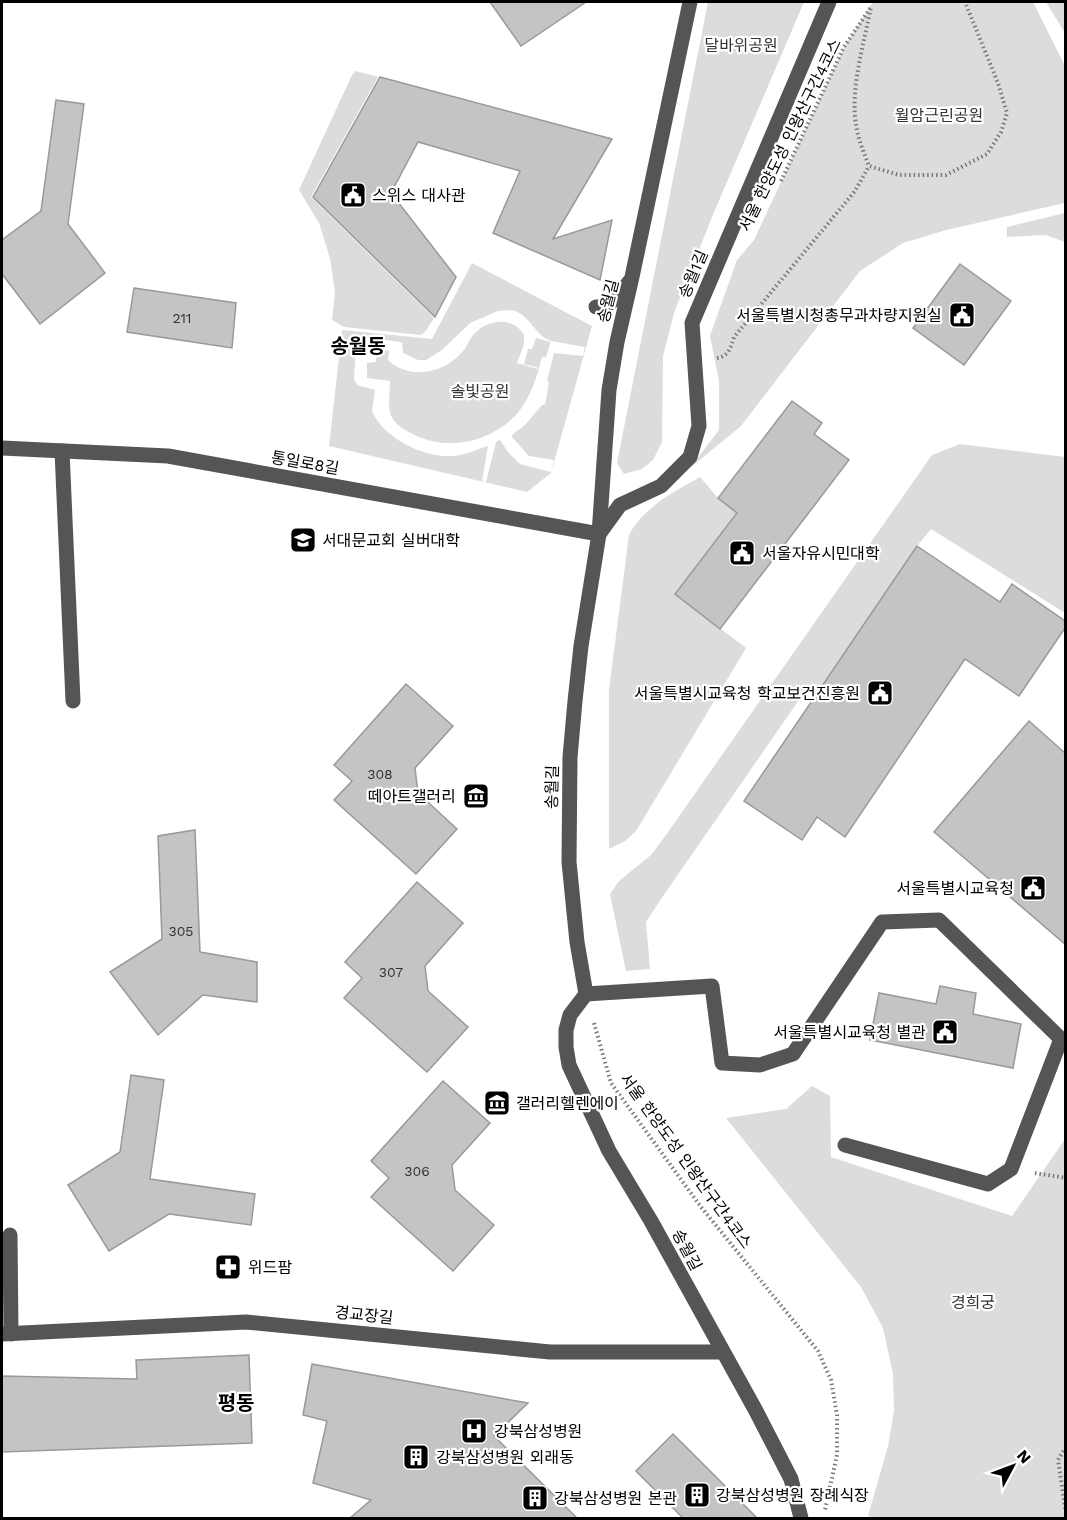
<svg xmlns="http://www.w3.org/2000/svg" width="1067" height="1520" font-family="'Work Sans','Noto Sans KR',sans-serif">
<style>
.green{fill:#dcdcdc;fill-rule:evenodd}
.building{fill:#c4c4c4;stroke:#999;stroke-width:1.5}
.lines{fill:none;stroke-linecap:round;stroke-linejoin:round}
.path{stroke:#777;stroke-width:4;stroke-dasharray:1.5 3;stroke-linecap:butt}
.minor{stroke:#555;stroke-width:15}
.labels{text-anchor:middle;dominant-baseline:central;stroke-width:4.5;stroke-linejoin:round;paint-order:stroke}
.number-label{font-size:14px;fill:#313131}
.park-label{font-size:16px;fill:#333;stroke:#fff}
.street-label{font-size:16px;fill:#000;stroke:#fff}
.poi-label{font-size:16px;fill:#000;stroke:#fff;text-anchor:start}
.quarter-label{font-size:20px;font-weight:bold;fill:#000;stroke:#fff}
</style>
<rect width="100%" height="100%" fill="#fff"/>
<g class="green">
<path d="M708,2h96l-92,215 -38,96 -11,43 -1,86 -9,18 -11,9 -18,5 -7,-11z"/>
<path d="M873,2h160l32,64v137l-119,27 -43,13 -43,28 -119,155 -51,42 29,-38v-49l-9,-45 27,-76 17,-20 90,-193z"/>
<path d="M1046,2h19v31z"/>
<path d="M356,71l22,6 -67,120 123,121 -9,14 -4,3 -77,-8 -12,-7 3,-28 -5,-34 -11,-35 -20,-33 53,-115z"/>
<path d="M1065,213v29l-19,-7 -39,2v-10z"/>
<path d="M472,263l120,63 -41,147 -24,19 -198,-46 13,-116 90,9zM498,311c6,0 13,-2 19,1 14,6 19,24 34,29l-1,1 -14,-4 -4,11h-4l-4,15 15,4 -1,1 -21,-6 7,-19v-9c-9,-17 -33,-17 -48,-3 -6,5 -8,13 -13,19 -18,22 -53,30 -75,9l1,-9 -12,-2 -1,-3h-11l1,-9 34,5 2,1 1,10 15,7h8l16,-10 28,-27zM551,341l34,6 -2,9 -29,-3 -7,28 2,1 -4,23h-3l-17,20 -13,10v2l17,19 25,4 -3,12 -31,-8 -12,-12 -8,-12 -4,2 -10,40 -4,-1 6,-35c-11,3 -24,10 -36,10 -28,2 -69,-18 -80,-45l3,-21 -18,-5 -3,-6 2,-33 20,1v15l-9,1v15l23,3c0,10 -2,22 0,32 2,8 12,16 19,19 35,20 78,12 106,-16 15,-16 22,-39 27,-59h4z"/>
<path d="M960,444l105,13v156l-134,-84 -14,17 -98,144 -11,-3 -147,212 -15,23 4,47 -24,2 -16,-77 9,-13 32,-26 15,-20 266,-380z"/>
<path d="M700,477l18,21 19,15 -62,81 71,54 -110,183 -11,10 -16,8v-159l20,-155c15,-28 44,-43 71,-58z"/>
<path d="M812,1086l18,10 1,61 181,59 53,-77v379h-191l-6,-2 20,-70 6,-35 -1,-37 -10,-46 -22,-41 -135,-169 60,-9z"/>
</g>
<g class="building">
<path d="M490,2h96l-65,44z"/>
<path d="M380,77l232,62 -59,100 59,-19 -12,60 -107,-47 27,-62 -102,-29 -27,51 65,84 -21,40 -122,-120z"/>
<path d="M56,100l28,4 -16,120 37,49 -65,51 -38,-50v-34l39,-29z"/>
<path d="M960,264l51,37 -47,64 -51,-37z"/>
<path d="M134,288l102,15 -4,45 -105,-16z"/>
<path d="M792,401l30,22 -8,11 35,26 -129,169 -45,-35 62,-81 -19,-15z"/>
<path d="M917,546l83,56 12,-18 53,37v7l-46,68 -54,-37 -120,178 -28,-20 -15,23 -58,-39z"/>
<path d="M406,684l47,42 -38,42 3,25 39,36 -41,45 -82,-74 18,-19 -18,-16z"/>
<path d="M1029,721l36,32v191l-131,-112z"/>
<path d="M195,830l5,122 57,10v40l-54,-7 -45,40 -48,-63 52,-33 -4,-103z"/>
<path d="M417,882l46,41 -38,43 3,25 40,36 -41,45 -83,-74 18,-20 -17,-16z"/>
<path d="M940,986l36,7 -3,21 48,10 -8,44 -143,-28 9,-47 57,11z"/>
<path d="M131,1075l33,5 -14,99 105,15 -4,31 -82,-11 -60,37 -41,-66 52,-33z"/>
<path d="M443,1081l47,42 -38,42 3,25 39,35 -41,46 -82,-74 18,-19 -18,-17z"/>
<path d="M249,1355l3,88 -250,9v-76l135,3 -1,-19z"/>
<path d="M312,1364l216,39 -34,33 83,82h-227l21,-18 -58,-17 14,-62 -24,-6z"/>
<path d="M673,1434l84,84h-74l-47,-47z"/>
</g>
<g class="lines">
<g class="path">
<path d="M781,181l63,-134 27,-40c-7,36 -21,82 -15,118 2,14 8,28 13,41l30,9h47l41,-21 14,-22 6,-19 -9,-30 -33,-81"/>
<path d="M717,358c12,-2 14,-11 17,-21l121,-146 14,-25"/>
<path d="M594,1023l17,60 90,124 117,144 13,29 6,35v40l-12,55"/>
<path d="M1035,1173l31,5"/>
<path d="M1066,1447l-8,13 8,53"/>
</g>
<g class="minor">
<path d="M690,2l-58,275 -15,65 -8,48 -10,144 -18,112 -6,55 -5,56 -1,105 8,80 9,52 -16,21 -4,15v17l3,18 6,13 34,73 42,70 105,190 35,68 10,39"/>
<path d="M596,307c15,1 25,-14 33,-25"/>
<path d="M2,448l166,8 431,78 21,-29 41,-19 29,-29 9,-31 -7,-103 137,-321"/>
<path d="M62,451l11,250"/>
<path d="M586,994l126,-8 10,77 38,2 33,-11 89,-132 57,-2 122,119 -50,130 -23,15 -143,-39"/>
<path d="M10,1235l1,99"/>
<path d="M2,1334l244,-12 304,30h172"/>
</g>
</g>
<defs>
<symbol id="civic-square" viewBox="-11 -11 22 22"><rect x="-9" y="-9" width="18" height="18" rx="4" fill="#000" stroke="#fff"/><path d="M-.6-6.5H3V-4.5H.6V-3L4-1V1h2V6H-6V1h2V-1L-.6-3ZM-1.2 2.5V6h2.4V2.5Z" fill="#fff"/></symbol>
<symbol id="university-square" viewBox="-11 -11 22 22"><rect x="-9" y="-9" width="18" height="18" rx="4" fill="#000" stroke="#fff"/><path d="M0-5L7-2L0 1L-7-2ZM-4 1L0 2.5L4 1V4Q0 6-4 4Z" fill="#fff"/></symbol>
<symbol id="museum-square" viewBox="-11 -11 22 22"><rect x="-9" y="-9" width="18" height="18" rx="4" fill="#000" stroke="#fff"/><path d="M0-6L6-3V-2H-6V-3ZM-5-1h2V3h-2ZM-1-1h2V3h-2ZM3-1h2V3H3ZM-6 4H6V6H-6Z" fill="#fff"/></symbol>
<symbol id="pharmacy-square" viewBox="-11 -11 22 22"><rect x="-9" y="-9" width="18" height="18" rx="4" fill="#000" stroke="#fff"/><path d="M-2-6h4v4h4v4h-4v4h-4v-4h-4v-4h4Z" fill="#fff"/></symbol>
<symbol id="hospital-square" viewBox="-11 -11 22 22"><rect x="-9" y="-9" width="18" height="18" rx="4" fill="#000" stroke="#fff"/><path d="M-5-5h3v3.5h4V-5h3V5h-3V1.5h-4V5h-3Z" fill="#fff"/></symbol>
<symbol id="building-square" viewBox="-11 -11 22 22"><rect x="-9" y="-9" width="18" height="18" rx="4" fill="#000" stroke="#fff"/><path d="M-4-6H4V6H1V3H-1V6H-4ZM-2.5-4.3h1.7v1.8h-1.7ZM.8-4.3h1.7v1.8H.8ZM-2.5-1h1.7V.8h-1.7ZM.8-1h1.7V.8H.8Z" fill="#fff"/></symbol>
</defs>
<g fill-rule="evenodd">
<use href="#civic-square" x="338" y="180" width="30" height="30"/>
<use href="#civic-square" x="947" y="300" width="30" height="30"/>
<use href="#university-square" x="288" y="525" width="30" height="30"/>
<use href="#civic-square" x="727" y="538" width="30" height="30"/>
<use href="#civic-square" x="865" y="678" width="30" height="30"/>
<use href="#museum-square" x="461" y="781" width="30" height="30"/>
<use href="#civic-square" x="1018" y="873" width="30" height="30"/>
<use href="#civic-square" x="930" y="1017" width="30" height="30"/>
<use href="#museum-square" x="482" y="1088" width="30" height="30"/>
<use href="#pharmacy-square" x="213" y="1252" width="30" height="30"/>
<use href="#hospital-square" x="459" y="1416" width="30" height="30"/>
<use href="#building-square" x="401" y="1442" width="30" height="30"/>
<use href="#building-square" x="682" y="1480" width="30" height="30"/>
<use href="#building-square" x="520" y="1483" width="30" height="30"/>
</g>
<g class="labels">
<g class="number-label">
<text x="182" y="318">211</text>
<text x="380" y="774">308</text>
<text x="181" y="931">305</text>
<text x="391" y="972">307</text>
<text x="417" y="1171">306</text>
</g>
<g class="park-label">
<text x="741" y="45">달바위공원</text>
<text x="939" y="115">월암근린공원</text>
<text x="480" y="391">솔빛공원</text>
<text x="973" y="1302">경희궁</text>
</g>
<g class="street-label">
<text transform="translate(790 135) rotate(-64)">서울 한양도성 인왕산구간4코스</text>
<text transform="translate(693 274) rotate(-67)">송월1길</text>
<text transform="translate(608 301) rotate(-76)">송월길</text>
<text transform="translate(305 463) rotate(10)">통일로8길</text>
<text transform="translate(552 787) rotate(-89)">송월길</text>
<text transform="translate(686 1161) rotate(54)">서울 한양도성 인왕산구간4코스</text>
<text transform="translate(687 1250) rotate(62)">송월길</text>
<text transform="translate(364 1315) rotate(6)">경교장길</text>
</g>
<g class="poi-label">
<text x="372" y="195">스위스 대사관</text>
<text x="942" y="315" text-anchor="end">서울특별시청총무과차량지원실</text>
<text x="322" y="540">서대문교회 실버대학</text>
<text x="762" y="553">서울자유시민대학</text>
<text x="860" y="693" text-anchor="end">서울특별시교육청 학교보건진흥원</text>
<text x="456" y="796" text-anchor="end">떼아트갤러리</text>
<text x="1014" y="888" text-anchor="end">서울특별시교육청</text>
<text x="926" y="1032" text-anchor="end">서울특별시교육청 별관</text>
<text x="516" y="1103">갤러리헬렌에이</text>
<text x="248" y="1267">위드팜</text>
<text x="494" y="1431">강북삼성병원</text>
<text x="436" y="1457">강북삼성병원 외래동</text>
<text x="716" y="1495">강북삼성병원 장례식장</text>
<text x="554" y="1498">강북삼성병원 본관</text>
</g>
<g class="quarter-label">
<text x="358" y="346">송월동</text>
<text x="236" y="1403">평동</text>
</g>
</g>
<rect width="1067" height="1520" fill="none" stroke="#000000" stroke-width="6"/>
<g transform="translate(1013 1466) rotate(49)" stroke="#ffffff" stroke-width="4.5" paint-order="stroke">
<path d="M0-4.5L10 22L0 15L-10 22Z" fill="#000000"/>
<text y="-9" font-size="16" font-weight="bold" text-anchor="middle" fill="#000000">N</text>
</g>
</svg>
